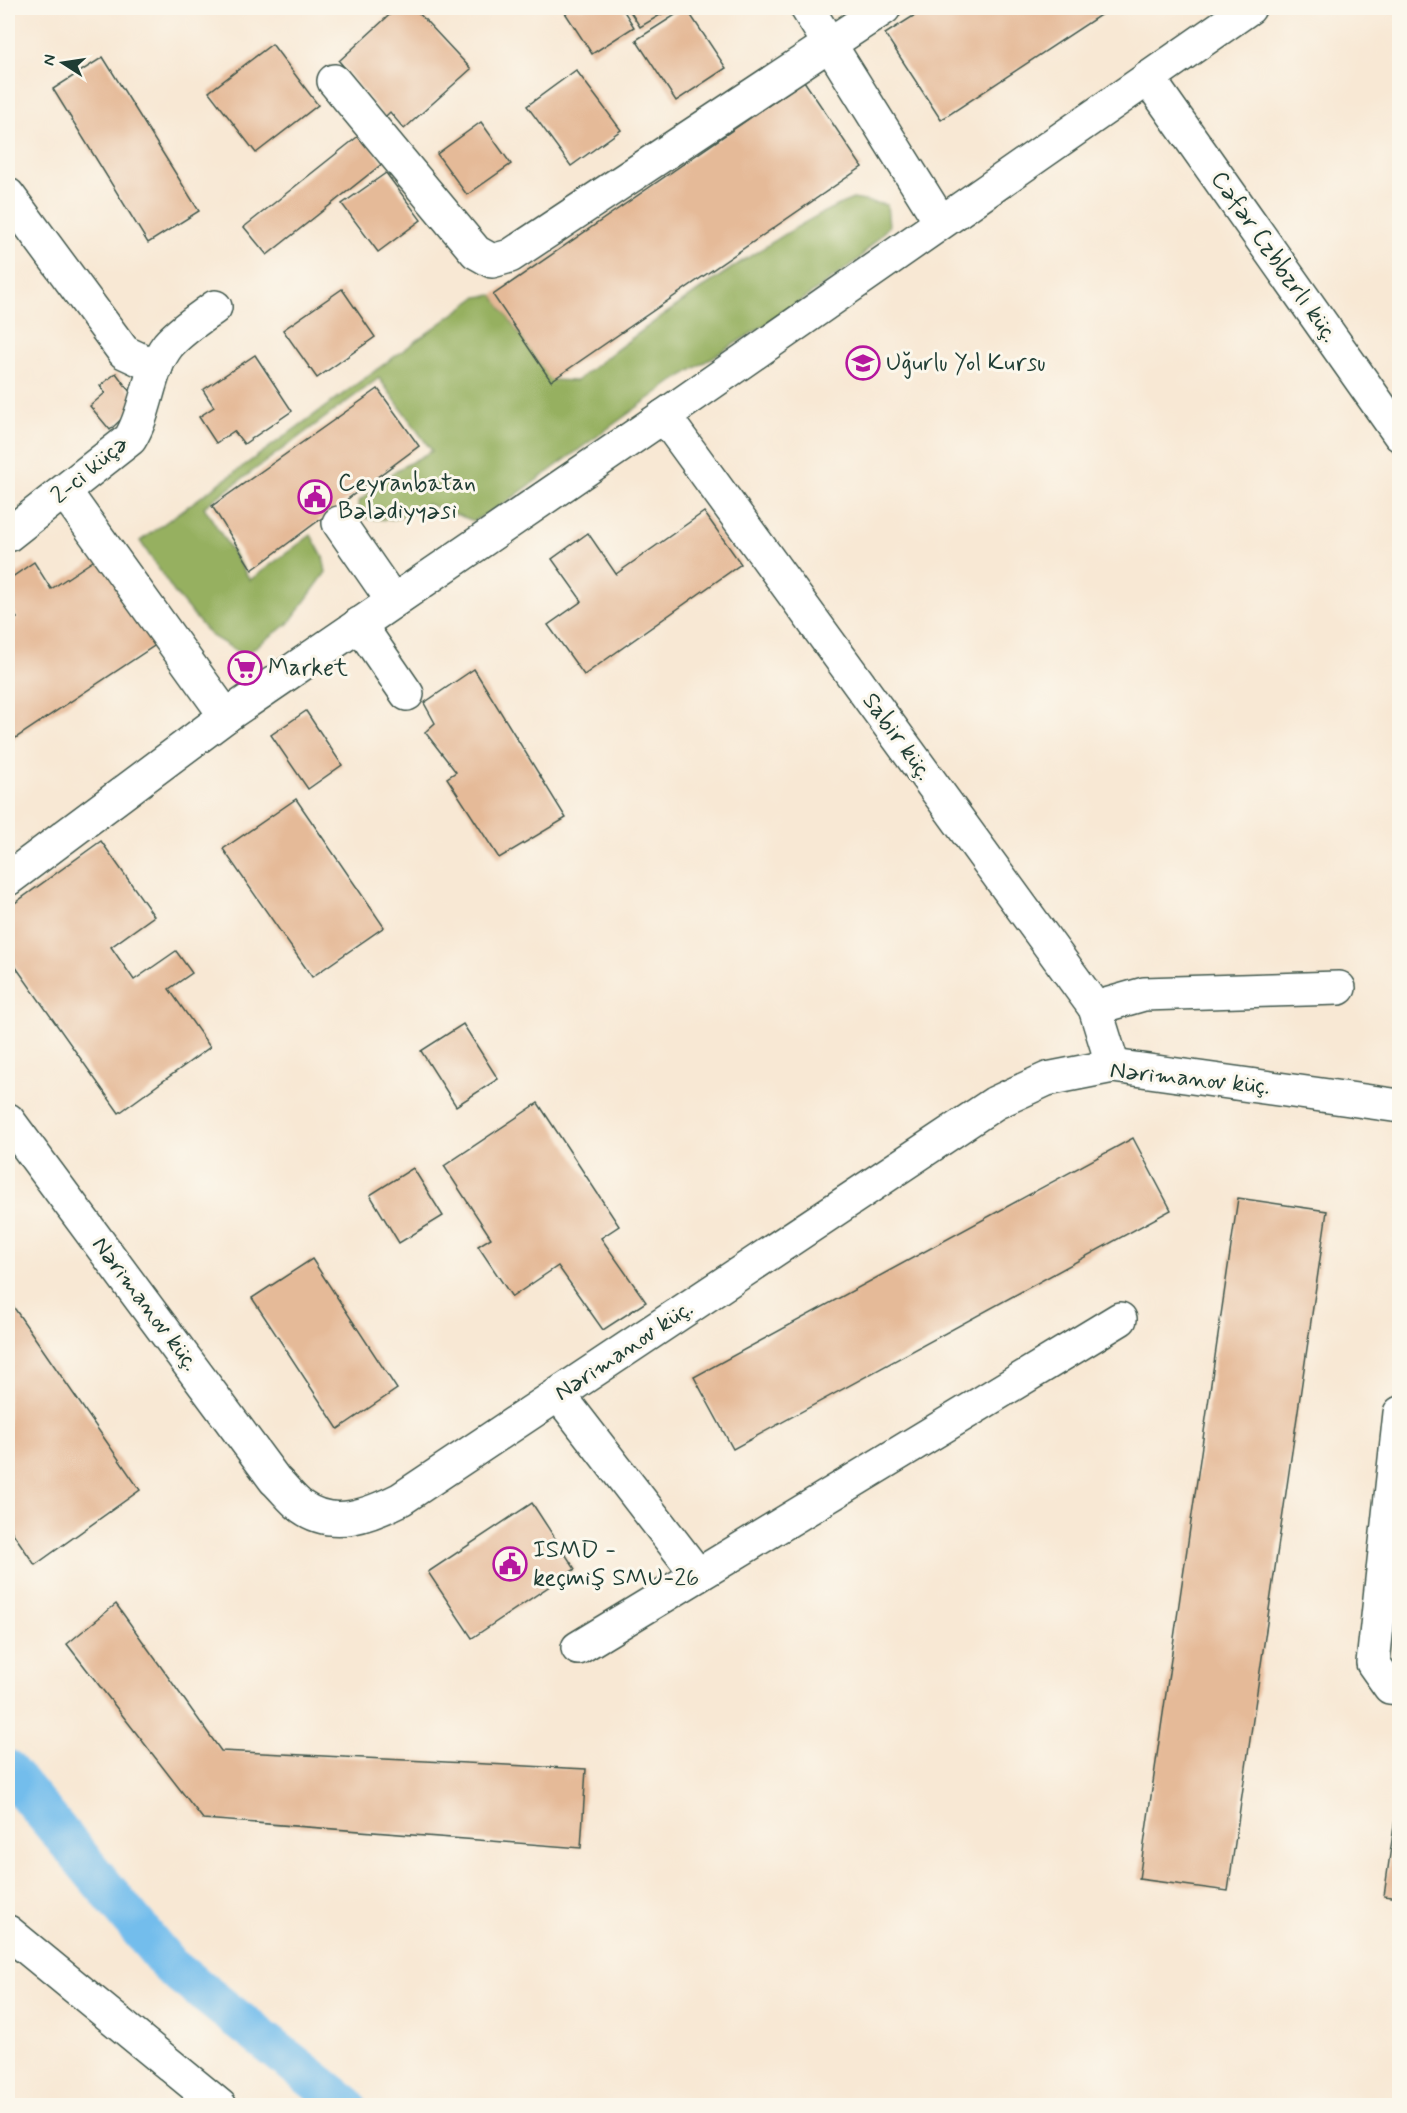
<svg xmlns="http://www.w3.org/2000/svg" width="1407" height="2113" font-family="Mynerve,sans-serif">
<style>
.forest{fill:#96b061;stroke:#5a764a;stroke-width:1.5}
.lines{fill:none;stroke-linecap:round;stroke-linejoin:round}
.canal{stroke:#73bdec;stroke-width:40}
.building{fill:#e5ba98}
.minor-casing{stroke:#40574c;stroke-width:36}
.minor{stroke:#fff;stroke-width:33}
.labels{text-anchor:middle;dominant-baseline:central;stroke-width:6;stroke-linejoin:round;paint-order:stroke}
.street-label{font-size:24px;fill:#1f3d34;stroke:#fbf7ec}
.poi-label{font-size:24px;fill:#1f3d34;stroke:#fbf7ec;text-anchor:start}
</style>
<rect width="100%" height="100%" fill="#fbf7ec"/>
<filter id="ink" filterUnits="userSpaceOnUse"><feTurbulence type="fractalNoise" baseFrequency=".0167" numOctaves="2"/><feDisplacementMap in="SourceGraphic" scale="12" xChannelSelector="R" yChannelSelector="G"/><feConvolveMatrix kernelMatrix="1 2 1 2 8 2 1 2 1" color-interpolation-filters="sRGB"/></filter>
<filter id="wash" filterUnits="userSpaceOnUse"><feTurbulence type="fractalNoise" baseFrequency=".008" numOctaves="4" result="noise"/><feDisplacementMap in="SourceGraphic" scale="24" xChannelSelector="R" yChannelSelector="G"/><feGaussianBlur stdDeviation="1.35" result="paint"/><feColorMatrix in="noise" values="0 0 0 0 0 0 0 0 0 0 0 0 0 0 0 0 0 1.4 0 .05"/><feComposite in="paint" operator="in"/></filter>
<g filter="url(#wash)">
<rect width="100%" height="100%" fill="#f8e8d4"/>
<path class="forest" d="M853,199l34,6 2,21 -31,34 -78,56 -108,66 -167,121 -31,18 -47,-17c-26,17 -38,18 -68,13l-1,-15 39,-32 35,-19 -53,-73 -175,129 46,73 61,-45 12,22 3,15 -37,51 -45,32 -34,-20 -36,-43 -34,-51 337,-244 16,-2 58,85 25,1c53,-42 107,-81 165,-119 37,-23 71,-47 112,-63z"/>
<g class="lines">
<path class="canal" d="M8,1770l162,196 177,140"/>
</g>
<g id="blocks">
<g class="building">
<path d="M397,8h17l57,61 -67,60 -14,-17 -5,5 -46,-56z"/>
<path d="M562,8h60l12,19 -42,27z"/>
<path d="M628,8h44l-32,19z"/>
<path d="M686,8l40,60 -50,33 -40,-61z"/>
<path d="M926,8h185l-170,112 -56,-86z"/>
<path d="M272,44l46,61 -62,48 -47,-61z"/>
<path d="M103,57l96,154 -51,32 -95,-154z"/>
<path d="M576,70l45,60 -50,36 -44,-60z"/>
<path d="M804,81l58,86 -311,214 -58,-86z"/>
<path d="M481,122l30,42 -44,31 -30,-41z"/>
<path d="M361,134l22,29 -116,92 -23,-28z"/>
<path d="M386,173l35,47 -43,32 -36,-48z"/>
<path d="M342,289l33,48 -58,41 -34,-48z"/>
<path d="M255,355l37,56 -48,33 -10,-13 -18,12 -17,-26 15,-10 -11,-17z"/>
<path d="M116,373l22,30 -28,27 -20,-24 15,-13 -5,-7z"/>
<path d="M378,389l41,57 -167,124 -40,-64z"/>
<path d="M704,512l37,52 -157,111 -36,-50 34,-24 -30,-42 36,-26 28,41z"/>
<path d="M99,557l58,87 -149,99v-118l9,-7 -9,-14v-24l26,-18 17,27z"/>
<path d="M474,669l92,149 -67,40 -52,-80 9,-6 -31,-40 10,-9 -11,-20z"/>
<path d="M306,711l36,54 -34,24 -37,-54z"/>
<path d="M296,799l88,128 -72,50 -89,-128z"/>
<path d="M101,841l53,75 -43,31 23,33 42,-29 16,22 -23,16 41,58 -91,66 -111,-157v-48z"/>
<path d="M463,1024l35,55 -42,27 -35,-55z"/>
<path d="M538,1103l81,123 -18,12 45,64 -43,28 -45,-64 -46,31 -34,-51 13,-8 -47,-72z"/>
<path d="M1133,1138l38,72 -438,239 -39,-72z"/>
<path d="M413,1168l30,48 -44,27 -29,-48z"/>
<path d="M1238,1198l89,13 -99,680 -89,-12z"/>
<path d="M312,1259l85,130 -59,40 -86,-131z"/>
<path d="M8,1299l132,191 -105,75 -27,-39z"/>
<path d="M532,1503l43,66 -103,69 -44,-66z"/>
<path d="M116,1604l105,147 365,18 -5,79 -378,-29 -136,-175z"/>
<path d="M1398,1798h2v100l-16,-2z"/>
</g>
</g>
</g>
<g filter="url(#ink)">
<use href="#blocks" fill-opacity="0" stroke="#40574c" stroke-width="1.5"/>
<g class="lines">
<defs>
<g id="minor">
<path d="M807,8l133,213"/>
<path d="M1148,78l252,357"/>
<path d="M334,81l142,171 16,9 18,-5 374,-248"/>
<path d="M8,195l116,157 32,15"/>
<path d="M664,416l431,592 18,58"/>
<path d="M65,492l161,224"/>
<path d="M339,523l54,78"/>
<path d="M8,535l122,-96c18,-29 17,-67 38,-94 13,-15 31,-26 47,-38"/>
<path d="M359,624l48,70"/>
<path d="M8,879l218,-163 438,-300 585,-408"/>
<path d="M1095,1008l49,-14 195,-6"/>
<path d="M8,1120l267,360c9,8 17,20 27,27 32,23 69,7 99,-8l594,-396 52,-24 66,-13 287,40"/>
<path d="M559,1395l139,180"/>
<path d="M1400,1413l-27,250 17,24 10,1"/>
<path d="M578,1648l542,-329"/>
<path d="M8,1932l212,174"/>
</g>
</defs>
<use href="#minor" class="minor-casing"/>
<use href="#minor" class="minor"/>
</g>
</g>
<defs>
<symbol id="university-ring" viewBox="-11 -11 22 22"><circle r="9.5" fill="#fbf7ec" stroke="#b5179e" stroke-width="1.5"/><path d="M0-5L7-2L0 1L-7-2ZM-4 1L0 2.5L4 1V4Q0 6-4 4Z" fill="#b5179e"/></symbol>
<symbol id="civic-ring" viewBox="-11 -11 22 22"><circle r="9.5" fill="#fbf7ec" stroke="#b5179e" stroke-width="1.5"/><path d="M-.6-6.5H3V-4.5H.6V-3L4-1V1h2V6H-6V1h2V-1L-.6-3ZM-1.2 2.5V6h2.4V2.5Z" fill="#b5179e"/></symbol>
<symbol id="supermarket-ring" viewBox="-11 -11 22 22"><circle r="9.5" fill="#fbf7ec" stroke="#b5179e" stroke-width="1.5"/><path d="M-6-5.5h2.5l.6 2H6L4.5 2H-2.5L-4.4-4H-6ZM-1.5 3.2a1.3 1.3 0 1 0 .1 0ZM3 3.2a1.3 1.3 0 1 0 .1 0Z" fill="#b5179e"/></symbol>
</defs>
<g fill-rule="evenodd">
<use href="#university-ring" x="844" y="344" width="38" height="38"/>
<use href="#civic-ring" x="296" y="478" width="38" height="38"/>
<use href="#supermarket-ring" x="226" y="649" width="38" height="38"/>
<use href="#civic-ring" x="491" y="1545" width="38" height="38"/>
</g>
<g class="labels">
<g class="street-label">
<text transform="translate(1274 257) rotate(55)">Cəfər Czbbzrlı küç.</text>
<text transform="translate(90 470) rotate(-40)">2-ci küçə</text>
<text transform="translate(897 737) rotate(54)">Sabir küç.</text>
<text transform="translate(1190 1079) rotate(6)">Nərimanov küç.</text>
<text transform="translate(145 1304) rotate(53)">Nərimanov küç.</text>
<text transform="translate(624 1351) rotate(-34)">Nərimanov küç.</text>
</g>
<g class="poi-label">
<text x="886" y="363">Uğurlu Yol Kursu</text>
<text x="338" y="483">Ceyranbatan<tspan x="338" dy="28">Bələdiyyəsi</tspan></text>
<text x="268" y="668">Market</text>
<text x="533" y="1550">ISMD -<tspan x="533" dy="28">keçmiş SMU-26</tspan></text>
</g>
</g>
<rect width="1407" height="2113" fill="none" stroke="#fbf7ec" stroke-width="30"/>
<g transform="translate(63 63) rotate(282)" stroke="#fbf7ec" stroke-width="4.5" paint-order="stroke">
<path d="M0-4.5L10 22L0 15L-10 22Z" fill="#1f3d34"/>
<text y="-9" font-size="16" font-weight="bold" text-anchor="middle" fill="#1f3d34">N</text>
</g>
</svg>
